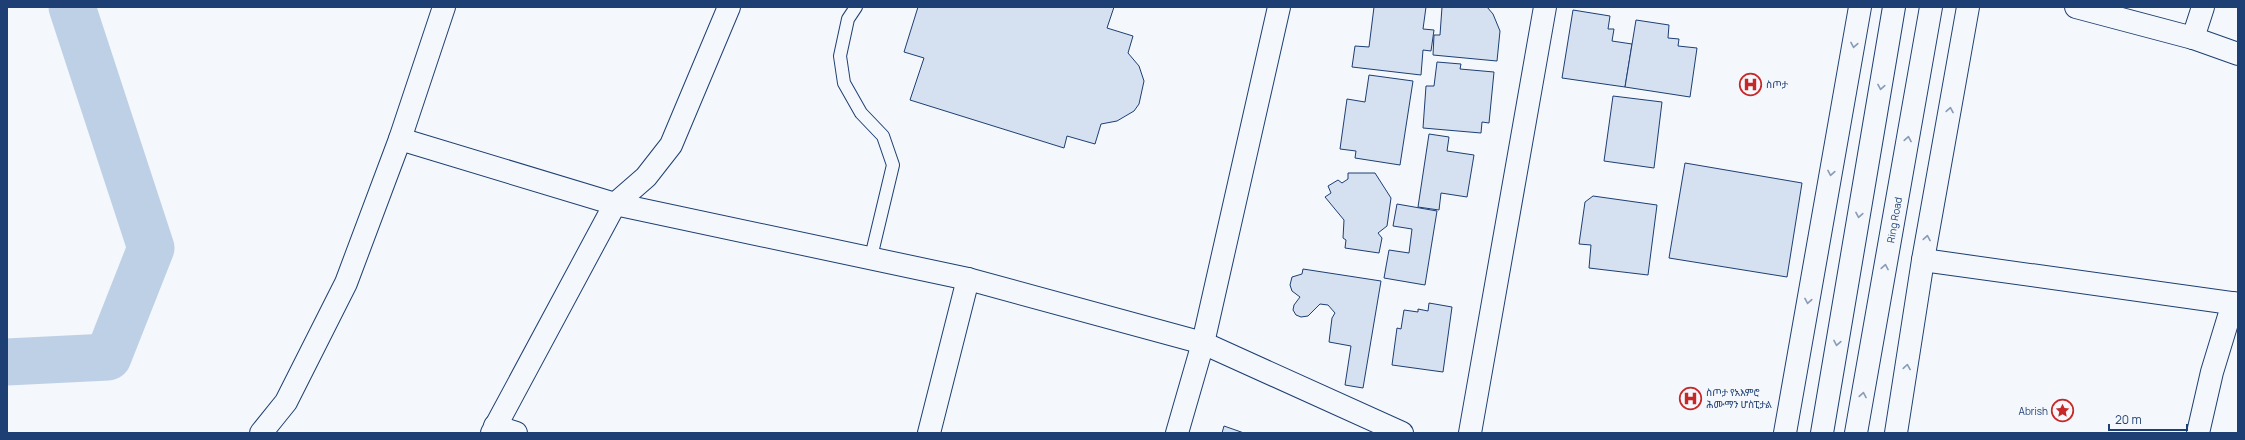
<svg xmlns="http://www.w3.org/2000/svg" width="2245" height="440" font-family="Manrope,'Noto Sans Ethiopic',sans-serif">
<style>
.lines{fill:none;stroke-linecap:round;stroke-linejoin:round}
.river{stroke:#bed0e5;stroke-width:47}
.building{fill:#d5e0f0;stroke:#1d3f73}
.service-casing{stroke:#1d3f73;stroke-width:14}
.minor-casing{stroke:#1d3f73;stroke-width:24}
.primary-casing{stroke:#1d3f73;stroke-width:24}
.trunk-casing{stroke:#1d3f73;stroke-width:24}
.service{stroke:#f4f7fb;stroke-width:12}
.minor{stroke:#f4f7fb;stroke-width:22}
.primary{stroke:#f4f7fb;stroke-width:22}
.trunk{stroke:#f4f7fb;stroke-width:22}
.oneway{stroke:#889bb7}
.labels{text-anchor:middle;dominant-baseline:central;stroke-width:3;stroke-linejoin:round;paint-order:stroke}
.poi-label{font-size:10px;fill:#1d3f73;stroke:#f4f7fb;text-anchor:start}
.street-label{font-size:10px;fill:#1d3f73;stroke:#f4f7fb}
</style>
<rect width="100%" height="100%" fill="#f4f7fb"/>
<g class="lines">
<path class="river" d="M7,362l101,-5 43,-109 -79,-241"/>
</g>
<g class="building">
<path d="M918,7h196l-7,21 26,8 -5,17 11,13 5,15 -5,23 -5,7 -17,10 -16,3 -6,20 -28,-8 -3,12 -154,-48 14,-42 -20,-6z"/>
<path d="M1374,7h52l-3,22 11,1 -3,21 -8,-1 -2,25 -69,-8 3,-21 14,1z"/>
<path d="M1442,7h45l6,7 7,17 -3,30 -64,-6 1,-20h6z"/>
<path d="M1573,10l37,6 -2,13h6l-2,12 20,3 -7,43 -63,-9z"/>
<path d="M1636,20l33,5 -1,13 11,1 -1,7 19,2 -7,49 -65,-10z"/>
<path d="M1437,62l24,2 -1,5 34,3 -5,51 -7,-1 -1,11 -58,-5 3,-42h8z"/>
<path d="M1369,75l44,6 -13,84 -45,-7 1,-7 -16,-2 7,-50 18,3z"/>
<path d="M1613,96l49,6 -8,66 -50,-7z"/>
<path d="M1429,134l20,3 -2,14 27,4 -7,42 -26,-4 -2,17 -21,-3z"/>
<path d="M1685,163l117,20 -15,94 -118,-19z"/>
<path d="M1348,173h27l16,25 -4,28 -9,7 4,5 -3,15 -34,-5 1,-8 -3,-2 1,-18 -19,-23 6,-4 -3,-7 10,-6 4,3 6,-4z"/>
<path d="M1593,196l64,9 -9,70 -59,-7 2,-23 -12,-1 6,-42z"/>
<path d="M1397,204l40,7 -12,74 -41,-7 5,-28 20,3 3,-24 -19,-3z"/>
<path d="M1303,269l78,12 -18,107 -18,-3 6,-39 -22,-4 3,-24 3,-5 -7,-8 -8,-1 -12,12 -7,1 -5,-2 -3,-5 1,-5 6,-8 -8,-6 -2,-6 2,-8 10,-3z"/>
<path d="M1429,303l23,4 -9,65 -51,-7 5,-37 4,1 3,-19 14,2v-3l10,2z"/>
<path d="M1224,426l20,7h-22z"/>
</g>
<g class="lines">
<defs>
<path id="service" d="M856,7l-8,12 -8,37 4,27 17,30 22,23 10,29 -22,92"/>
<g id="minor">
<path d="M2076,7l117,31 45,16"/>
<path d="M2193,38l10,-31"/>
<path d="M400,139l215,65 353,75 235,64 199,90"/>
<path d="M1923,260l315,44"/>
<path d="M495,426l21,7"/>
<path d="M261,433l25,-31 60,-119 54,-144 44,-132"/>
<path d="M492,433l123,-229 31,-27 25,-32 58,-138"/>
<path d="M929,433l39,-154"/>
<path d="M1177,433l26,-90 76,-336"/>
<path d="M1470,433l75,-426"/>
<path d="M2198,433l14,-61 21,-69"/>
</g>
<g id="primary">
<path d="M1785,433l75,-426"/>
<path d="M1896,433l27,-173 45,-253"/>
</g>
<g id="trunk">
<path d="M1822,433l72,-426"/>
<path d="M1856,433l75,-426"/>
</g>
</defs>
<use href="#service" class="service-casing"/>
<use href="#minor" class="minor-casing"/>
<use href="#primary" class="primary-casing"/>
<use href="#trunk" class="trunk-casing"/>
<use href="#service" class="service"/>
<use href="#minor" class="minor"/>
<use href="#primary" class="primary"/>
<use href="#trunk" class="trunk"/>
</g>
<defs><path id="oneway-chevron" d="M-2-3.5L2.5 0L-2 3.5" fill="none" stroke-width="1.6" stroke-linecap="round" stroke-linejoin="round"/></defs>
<g class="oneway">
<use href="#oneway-chevron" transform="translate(1854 45) rotate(100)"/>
<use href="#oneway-chevron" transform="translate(1881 87) rotate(100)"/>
<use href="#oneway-chevron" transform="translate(1950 110) rotate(-80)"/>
<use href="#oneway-chevron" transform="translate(1908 139) rotate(-80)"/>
<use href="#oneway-chevron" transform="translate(1831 173) rotate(100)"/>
<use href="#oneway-chevron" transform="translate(1859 215) rotate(100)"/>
<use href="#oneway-chevron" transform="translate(1927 238) rotate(-80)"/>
<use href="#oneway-chevron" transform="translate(1885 267) rotate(-80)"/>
<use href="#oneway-chevron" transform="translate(1808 301) rotate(100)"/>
<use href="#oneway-chevron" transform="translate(1837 343) rotate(100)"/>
<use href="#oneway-chevron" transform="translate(1907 367) rotate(-81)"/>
<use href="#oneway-chevron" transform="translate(1863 395) rotate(-80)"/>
</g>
<defs>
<symbol id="hospital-ring" viewBox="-11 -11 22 22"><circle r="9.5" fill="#f4f7fb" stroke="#c62828" stroke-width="1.5"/><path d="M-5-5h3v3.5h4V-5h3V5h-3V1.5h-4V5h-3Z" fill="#c62828"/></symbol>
<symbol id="sight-ring" viewBox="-11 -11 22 22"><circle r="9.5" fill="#f4f7fb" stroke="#c62828" stroke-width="1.5"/><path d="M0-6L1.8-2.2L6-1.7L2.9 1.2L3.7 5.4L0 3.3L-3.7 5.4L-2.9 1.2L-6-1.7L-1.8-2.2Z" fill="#c62828"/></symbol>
</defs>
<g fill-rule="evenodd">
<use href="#hospital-ring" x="1738" y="72" width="25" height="25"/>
<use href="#hospital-ring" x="1678" y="386" width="25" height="25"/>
<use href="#sight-ring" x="2050" y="398" width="25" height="25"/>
</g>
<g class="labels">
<g class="poi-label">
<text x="1766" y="84">ስጦታ</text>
<text x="1706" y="392">ስጦታ የአእምሮ<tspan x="1706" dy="12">ሕሙማን ሆስፒታል</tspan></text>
<text x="2048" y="411" text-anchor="end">Abrish</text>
</g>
<g class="street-label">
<text transform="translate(1894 220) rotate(-80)">Ring Road</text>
</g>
</g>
<rect width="2245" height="440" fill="none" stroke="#1d3f73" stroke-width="16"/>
<path d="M2109 424v6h78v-6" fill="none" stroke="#1d3f73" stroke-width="2"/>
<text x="2115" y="424" font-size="12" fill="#1d3f73" stroke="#f4f7fb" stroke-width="3" paint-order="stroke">20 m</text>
</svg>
